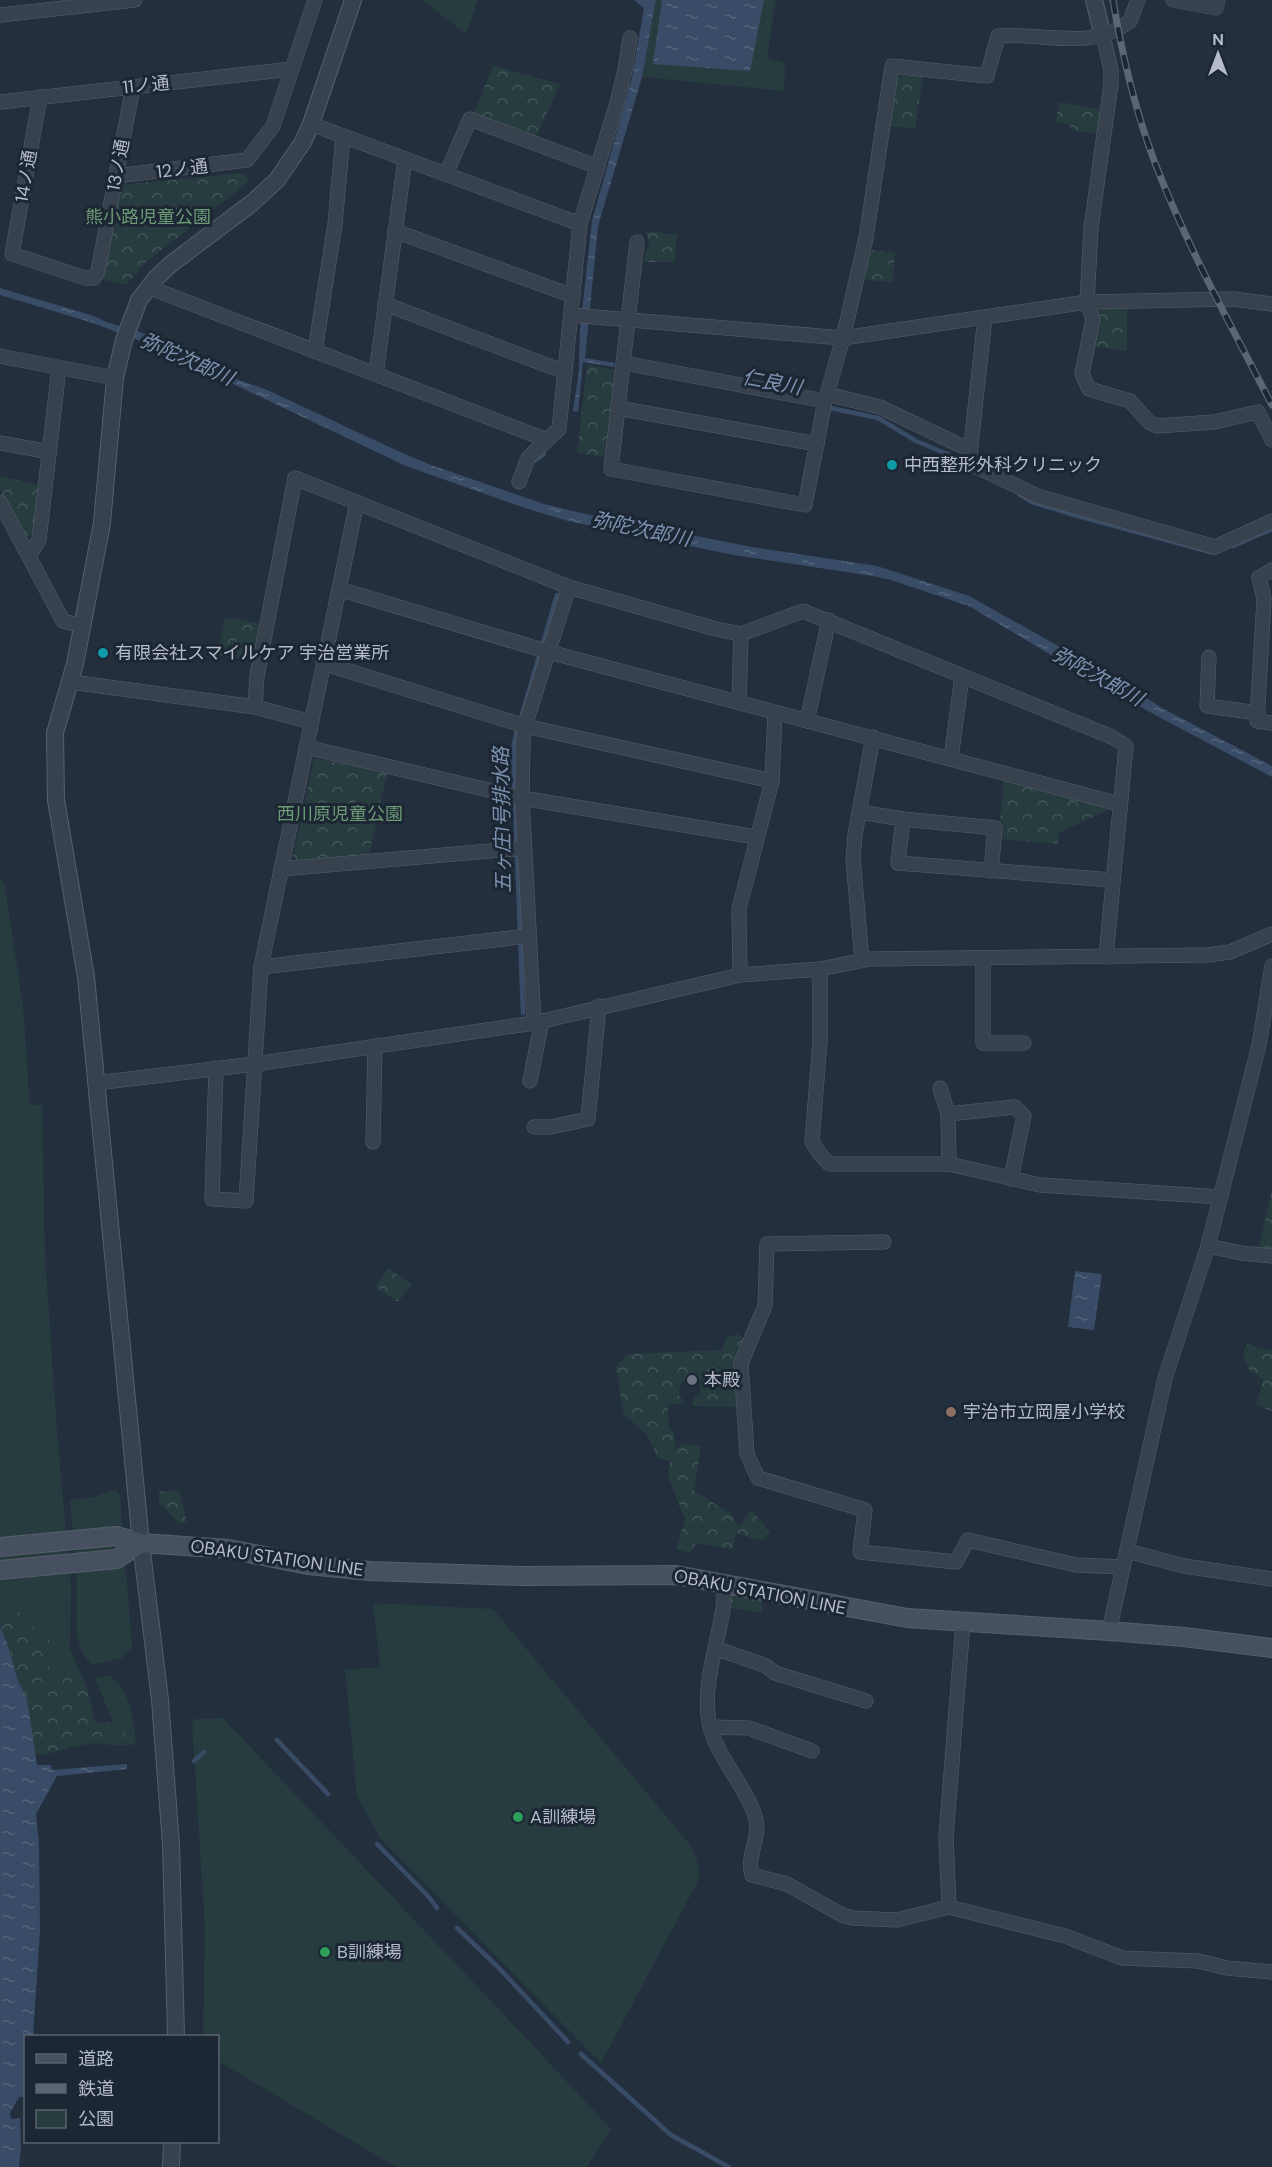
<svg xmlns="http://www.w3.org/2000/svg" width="1272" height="2167" font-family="'DM Sans','Noto Sans JP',sans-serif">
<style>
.green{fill:#263c3f}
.forest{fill:url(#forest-crowns)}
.water{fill:url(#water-ripples)}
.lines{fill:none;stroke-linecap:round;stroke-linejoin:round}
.stream{stroke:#394c67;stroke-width:4.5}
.minor-casing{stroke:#565f6c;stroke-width:15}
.tertiary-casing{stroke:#565f6c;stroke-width:18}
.secondary-casing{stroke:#565f6c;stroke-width:20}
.minor{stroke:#38414e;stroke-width:14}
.tertiary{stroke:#38414e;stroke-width:16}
.secondary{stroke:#465061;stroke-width:18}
.rail-casing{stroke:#5a6575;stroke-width:7}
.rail{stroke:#1d2633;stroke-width:4.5;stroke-dasharray:14;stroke-linecap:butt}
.culture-dot{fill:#0f9aa8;stroke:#1d2633;stroke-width:2}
.worship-dot{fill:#6b7280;stroke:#1d2633;stroke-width:2}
.education-dot{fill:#8d6e63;stroke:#1d2633;stroke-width:2}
.leisure-dot{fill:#2e9e5b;stroke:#1d2633;stroke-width:2}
.labels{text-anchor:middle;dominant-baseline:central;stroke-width:6;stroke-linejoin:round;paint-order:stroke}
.street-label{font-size:18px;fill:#b4bcc9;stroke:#1d2633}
.park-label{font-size:18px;fill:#6b9a76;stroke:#1d2633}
.poi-label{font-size:18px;fill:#b4bcc9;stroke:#1d2633;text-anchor:start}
.water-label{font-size:20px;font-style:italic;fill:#7c92b1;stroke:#1d2633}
</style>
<defs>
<pattern id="forest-crowns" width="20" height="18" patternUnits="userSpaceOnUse" patternTransform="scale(1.5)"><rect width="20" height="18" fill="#263c3f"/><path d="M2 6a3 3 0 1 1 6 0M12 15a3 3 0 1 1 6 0" fill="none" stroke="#435659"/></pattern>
<pattern id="water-ripples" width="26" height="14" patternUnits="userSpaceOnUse" patternTransform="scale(1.5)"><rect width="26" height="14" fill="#394c67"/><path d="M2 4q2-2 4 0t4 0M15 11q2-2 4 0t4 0" fill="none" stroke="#53647b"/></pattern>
</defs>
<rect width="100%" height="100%" fill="#242f3e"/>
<g class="green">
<path d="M422,0h56l-12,34z"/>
<path d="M656,0h120l-7,44 -1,14 17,5 -1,28 -142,-14z"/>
<path d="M0,876l5,11 18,119 7,99h12l3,149 12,177 14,155 -1,63 17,39c-11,-12 -24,-13 -38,-21l-3,-10 4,-15 -23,-15 -9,-18 -14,-1 -4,3z"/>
<path d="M115,1489l5,7 12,151 -10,11 -31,7 -11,-17 -3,-14v-50l-7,-84 24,-3z"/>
<path d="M373,1603l120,6 197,236c6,13 12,24 7,38l-96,180 -221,-225 -23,-42 -12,-126 35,-3z"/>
<path d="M110,1676c20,13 23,43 26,64l-2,4 -17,-19 -4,-3 -18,-44z"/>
<path d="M223,1718c129,137 260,273 388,411l-24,38h-191l-178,-106v-25h-15l2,-107 -13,-206 4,-4z"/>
</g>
<g class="forest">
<path d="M493,66l67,18 -24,54 -62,-25z"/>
<path d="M904,73l19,3 -8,53 -28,-4 8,-45z"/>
<path d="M1059,102l44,8 -3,24 -27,-4 -4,-5 -13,-3z"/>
<path d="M242,173l8,8 -105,82 -19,22 -29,-7 23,-93z"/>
<path d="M646,231l31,4 -2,27h-31l1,-10 5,-7z"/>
<path d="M872,250l23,3 -2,29 -31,-2 4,-26z"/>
<path d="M1102,307l25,1v43l-34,-5 5,-31z"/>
<path d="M587,365l29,5 -11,87 -28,-4z"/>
<path d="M0,476l41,10 -7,50 -10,1 -24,-48z"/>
<path d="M225,617l36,7 -7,38 -36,-7z"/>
<path d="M314,758l73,15 -18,82 -71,7 -5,-6z"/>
<path d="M1003,780l107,29 -52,24v11l-59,-5z"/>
<path d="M1272,1189v61l-13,-2z"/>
<path d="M388,1268l24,16 -14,18 -23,-15z"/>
<path d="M737,1334l8,5 -7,68 -46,-1 2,-8 6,-5 1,-12 -20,1 -2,13 6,9 -17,1 1,22 5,5 1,17 9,-5 17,2 -7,45 37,23 8,13 12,-17 18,21 -4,8 -7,1 -22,-7 -4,16 -36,-6 -6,10 -14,-4 9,-30 -17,-43 2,-14 -12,-4 -12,-25 -22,-18 -8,-48 12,-13 94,-4 4,-12z"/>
<path d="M1247,1344l25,7v60l-16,-6 7,-25 -14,-10 -6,-16z"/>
<path d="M159,1491h21l7,32h-8l-20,-21z"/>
<path d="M726,1585l36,8v20l-37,-6z"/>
<path d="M4,1608l14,1 9,18 16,2 7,13 -4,15 3,10 11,6 10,2 10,5 7,8 8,33c6,2 10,1 16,1 9,2 17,15 23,22 -14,4 -29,-1 -43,0 -20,1 -37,11 -57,11l-7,-56 -9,-18 -11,-38 -7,-16v-16z"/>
</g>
<g class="water">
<path d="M634,0h22l-14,77 -44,149 -13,132 30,5 -1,4 -31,-5 -5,50 -5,-1 6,-40 1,-42 12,-108 40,-143 12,-70z"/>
<path d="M662,0h102l-14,71 -97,-7z"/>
<path d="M0,288l94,28 12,6 40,12v2l87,42 32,11 135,63 31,13 113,39 37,9 165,33 131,20 92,30 141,79 52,33 110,58v11l-126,-67 -51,-33 -44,-22 -82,-49 -78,-26 -18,-4 -139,-21 -166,-34 -43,-13 -119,-42 -255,-121 -61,-23 -90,-27z"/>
<path d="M1075,1271l27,3 -8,56 -26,-3z"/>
<path d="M0,1627l7,16 11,38 9,18 10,66h14l1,5 75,-6v5l-70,7 -21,38 3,29 1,89 -7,104h-7l-1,61h-6l-9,16 1,6 9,-1 1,29 -2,20h-19z"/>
</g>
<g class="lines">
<g class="stream">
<path d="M826,407l52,11 38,23 36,15 15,8"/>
<path d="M530,464l14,-10"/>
<path d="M1019,494l13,8 42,13 140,38"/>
<path d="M1233,546l39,-17"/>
<path d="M521,718l36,-123"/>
<path d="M518,726l-5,23 10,264"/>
<path d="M277,1740l51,54"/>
<path d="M194,1761l10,-9"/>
<path d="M377,1844l52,53 8,11"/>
<path d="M457,1928l40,38 71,76"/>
<path d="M581,2054l90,81 58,32"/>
</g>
<defs>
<g id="minor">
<path d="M1173,0l43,8 2,-8"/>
<path d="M0,15l135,-15"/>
<path d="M1103,36l8,34v14l-20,144 -4,74 6,17 -11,55 7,15 41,12 19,21 8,4 57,-4 44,-10 14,28"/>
<path d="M40,97l-28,157 73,24h9l4,-7 35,-184"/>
<path d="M0,102l292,-33"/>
<path d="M311,124l269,100"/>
<path d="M446,174l24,-55 128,48"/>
<path d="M116,176l131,-16 26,-34 42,-126"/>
<path d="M395,231l178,65"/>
<path d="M637,242l-26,227 194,36 20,-104 18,-63 23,-100 26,-172 95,10 11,-40c45,-4 93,16 132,-15l8,-21"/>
<path d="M148,287l399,153"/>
<path d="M385,304l180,68"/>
<path d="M571,315l272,23 244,-36 146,-3 39,5"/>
<path d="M985,317l-16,146 68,33 178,51 57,-26"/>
<path d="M315,351l20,-127 8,-88"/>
<path d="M0,356l115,22"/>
<path d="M624,363l201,38"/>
<path d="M376,374l29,-215"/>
<path d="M827,394l53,13 90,43"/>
<path d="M618,408l199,36"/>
<path d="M0,443l50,9"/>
<path d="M519,482l9,-24 31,-29 21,-205 37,-121 8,-33 5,-32"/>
<path d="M0,502l63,119 20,5"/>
<path d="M29,556l10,-16 20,-172"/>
<path d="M1272,570l-13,8 5,21 -7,122 15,2"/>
<path d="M339,589l210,63 570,152"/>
<path d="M1209,657l-2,49 51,7"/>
<path d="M323,663l202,63 247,55"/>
<path d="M71,682l184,25 56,15"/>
<path d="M739,702l2,-68"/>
<path d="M255,707l2,-31 38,-198 274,109 147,42 25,5 62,-23 309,126 14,9 -20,211"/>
<path d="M807,721l22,-101"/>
<path d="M306,747l216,51 234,39"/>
<path d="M951,758l11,-82"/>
<path d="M859,812l44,7 92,9 -4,43"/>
<path d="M903,819l-5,44 214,17"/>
<path d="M281,869l243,-21"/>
<path d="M983,958v85h41"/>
<path d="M862,960l-9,-101 2,-24 18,-98"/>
<path d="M261,967l267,-31"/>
<path d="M820,969v72l-8,101 8,12 9,10h120l91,21 181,12"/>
<path d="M740,975l-1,-66 33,-128 3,-68"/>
<path d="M534,1023l-12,-225 1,-56 2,-16 44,-139"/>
<path d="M216,1068l-4,131 34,2 15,-234 96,-465"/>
<path d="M530,1081l12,-60"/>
<path d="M96,1083l159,-19 279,-41 206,-48 80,-6 50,-10 337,-4 23,-3 42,-18"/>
<path d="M940,1088l8,26"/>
<path d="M534,1127h17l37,-8 11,-113"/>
<path d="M373,1142l2,-96"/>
<path d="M949,1164l-1,-50 67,-7 9,9 -13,63"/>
<path d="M884,1242l-117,2 -2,62 -24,57 6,91 11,24 107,32 -5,42 96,10 12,-22 108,25 47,2"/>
<path d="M1208,1246l33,7 31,3"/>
<path d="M1127,1551l57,15 88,13"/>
<path d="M725,1583c-1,11 -1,22 -3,32 -7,39 -24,85 -8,124 11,27 32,49 41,77 7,20 -9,39 -3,59l35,9 55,31 10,3 45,2 52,-13 116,29 57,22 76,3 29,7 45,4"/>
<path d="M1109,1631l56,-253 43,-132 51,-201 13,-79"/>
<path d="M715,1648l51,18 9,7 91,28"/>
<path d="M710,1727l39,1 63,23"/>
<path d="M949,1907l-3,-70 17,-214"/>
</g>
<g id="tertiary">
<path d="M1094,0l9,36"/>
<path d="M176,2036l-5,-192 -11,-144 -19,-157 -55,-566 -30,-177 -1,-67 20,-69 27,-141 13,-145 9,-38 15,-40 17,-22 15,-14 81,-61 25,-23 26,-38 8,-18 42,-124"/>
<path d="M171,2167l1,-25"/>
</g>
<g id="secondary">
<path d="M0,1547l116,-11 25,7 88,6 79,16 62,6 151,5 155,-1 231,43 202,13 75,6 88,11"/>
<path d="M0,1570l117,-11 24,-16"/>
</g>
</defs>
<use href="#minor" class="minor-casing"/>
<use href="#tertiary" class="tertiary-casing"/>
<use href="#secondary" class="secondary-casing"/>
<use href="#minor" class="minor"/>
<use href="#tertiary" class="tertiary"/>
<use href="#secondary" class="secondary"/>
<defs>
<path id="rail" d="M1113,0c9,55 22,110 42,163 32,83 76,163 117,242"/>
</defs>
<use href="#rail" class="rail-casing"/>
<use href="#rail" class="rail"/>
</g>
<g class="culture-dot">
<circle cx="892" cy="465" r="6"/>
<circle cx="103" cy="653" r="6"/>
</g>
<circle class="worship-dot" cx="692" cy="1380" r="6"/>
<circle class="education-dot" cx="951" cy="1412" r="6"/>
<g class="leisure-dot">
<circle cx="518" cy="1817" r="6"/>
<circle cx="325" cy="1952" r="6"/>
</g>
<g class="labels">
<g class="street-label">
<text transform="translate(146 85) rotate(-6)">11ノ通</text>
<text transform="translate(118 165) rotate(-79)">13ノ通</text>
<text transform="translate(182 169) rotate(-7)">12ノ通</text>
<text transform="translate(26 176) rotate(-80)">14ノ通</text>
<text transform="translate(277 1558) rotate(8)">OBAKU STATION LINE</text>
<text transform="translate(760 1592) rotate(11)">OBAKU STATION LINE</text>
</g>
<g class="park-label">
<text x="148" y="217">熊小路児童公園</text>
<text x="340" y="814">西川原児童公園</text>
</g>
<g class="poi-label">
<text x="904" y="465">中西整形外科クリニック</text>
<text x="115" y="653">有限会社スマイルケア 宇治営業所</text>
<text x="704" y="1380">本殿</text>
<text x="963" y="1412">宇治市立岡屋小学校</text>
<text x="530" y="1817">A訓練場</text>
<text x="337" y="1952">B訓練場</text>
</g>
<g class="water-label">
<text transform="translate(187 359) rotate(24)">弥陀次郎川</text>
<text transform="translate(772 382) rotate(11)">仁良川</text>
<text transform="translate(641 529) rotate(12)">弥陀次郎川</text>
<text transform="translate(1098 676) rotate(29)">弥陀次郎川</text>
<text transform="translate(502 820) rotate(-91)">五ヶ庄1号排水路</text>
</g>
</g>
<rect x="24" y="2035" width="195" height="108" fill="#1d2633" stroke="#59626f" stroke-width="1.5"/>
<rect x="36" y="2054" width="30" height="9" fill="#465061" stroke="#59626f" stroke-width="1.5"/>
<text x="78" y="2065" font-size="18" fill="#b4bcc9">道路</text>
<rect x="36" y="2084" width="30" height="9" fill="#5a6575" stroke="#59626f" stroke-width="1.5"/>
<text x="78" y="2095" font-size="18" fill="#b4bcc9">鉄道</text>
<rect x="36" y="2110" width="30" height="18" fill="#263c3f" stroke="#59626f" stroke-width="1.5"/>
<text x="78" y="2125" font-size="18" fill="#b4bcc9">公園</text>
<g transform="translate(1218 54)" stroke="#1d2633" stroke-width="4.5" paint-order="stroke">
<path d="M0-4.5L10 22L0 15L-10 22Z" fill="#b4bcc9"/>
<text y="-9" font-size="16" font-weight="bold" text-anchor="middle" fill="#b4bcc9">N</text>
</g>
</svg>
